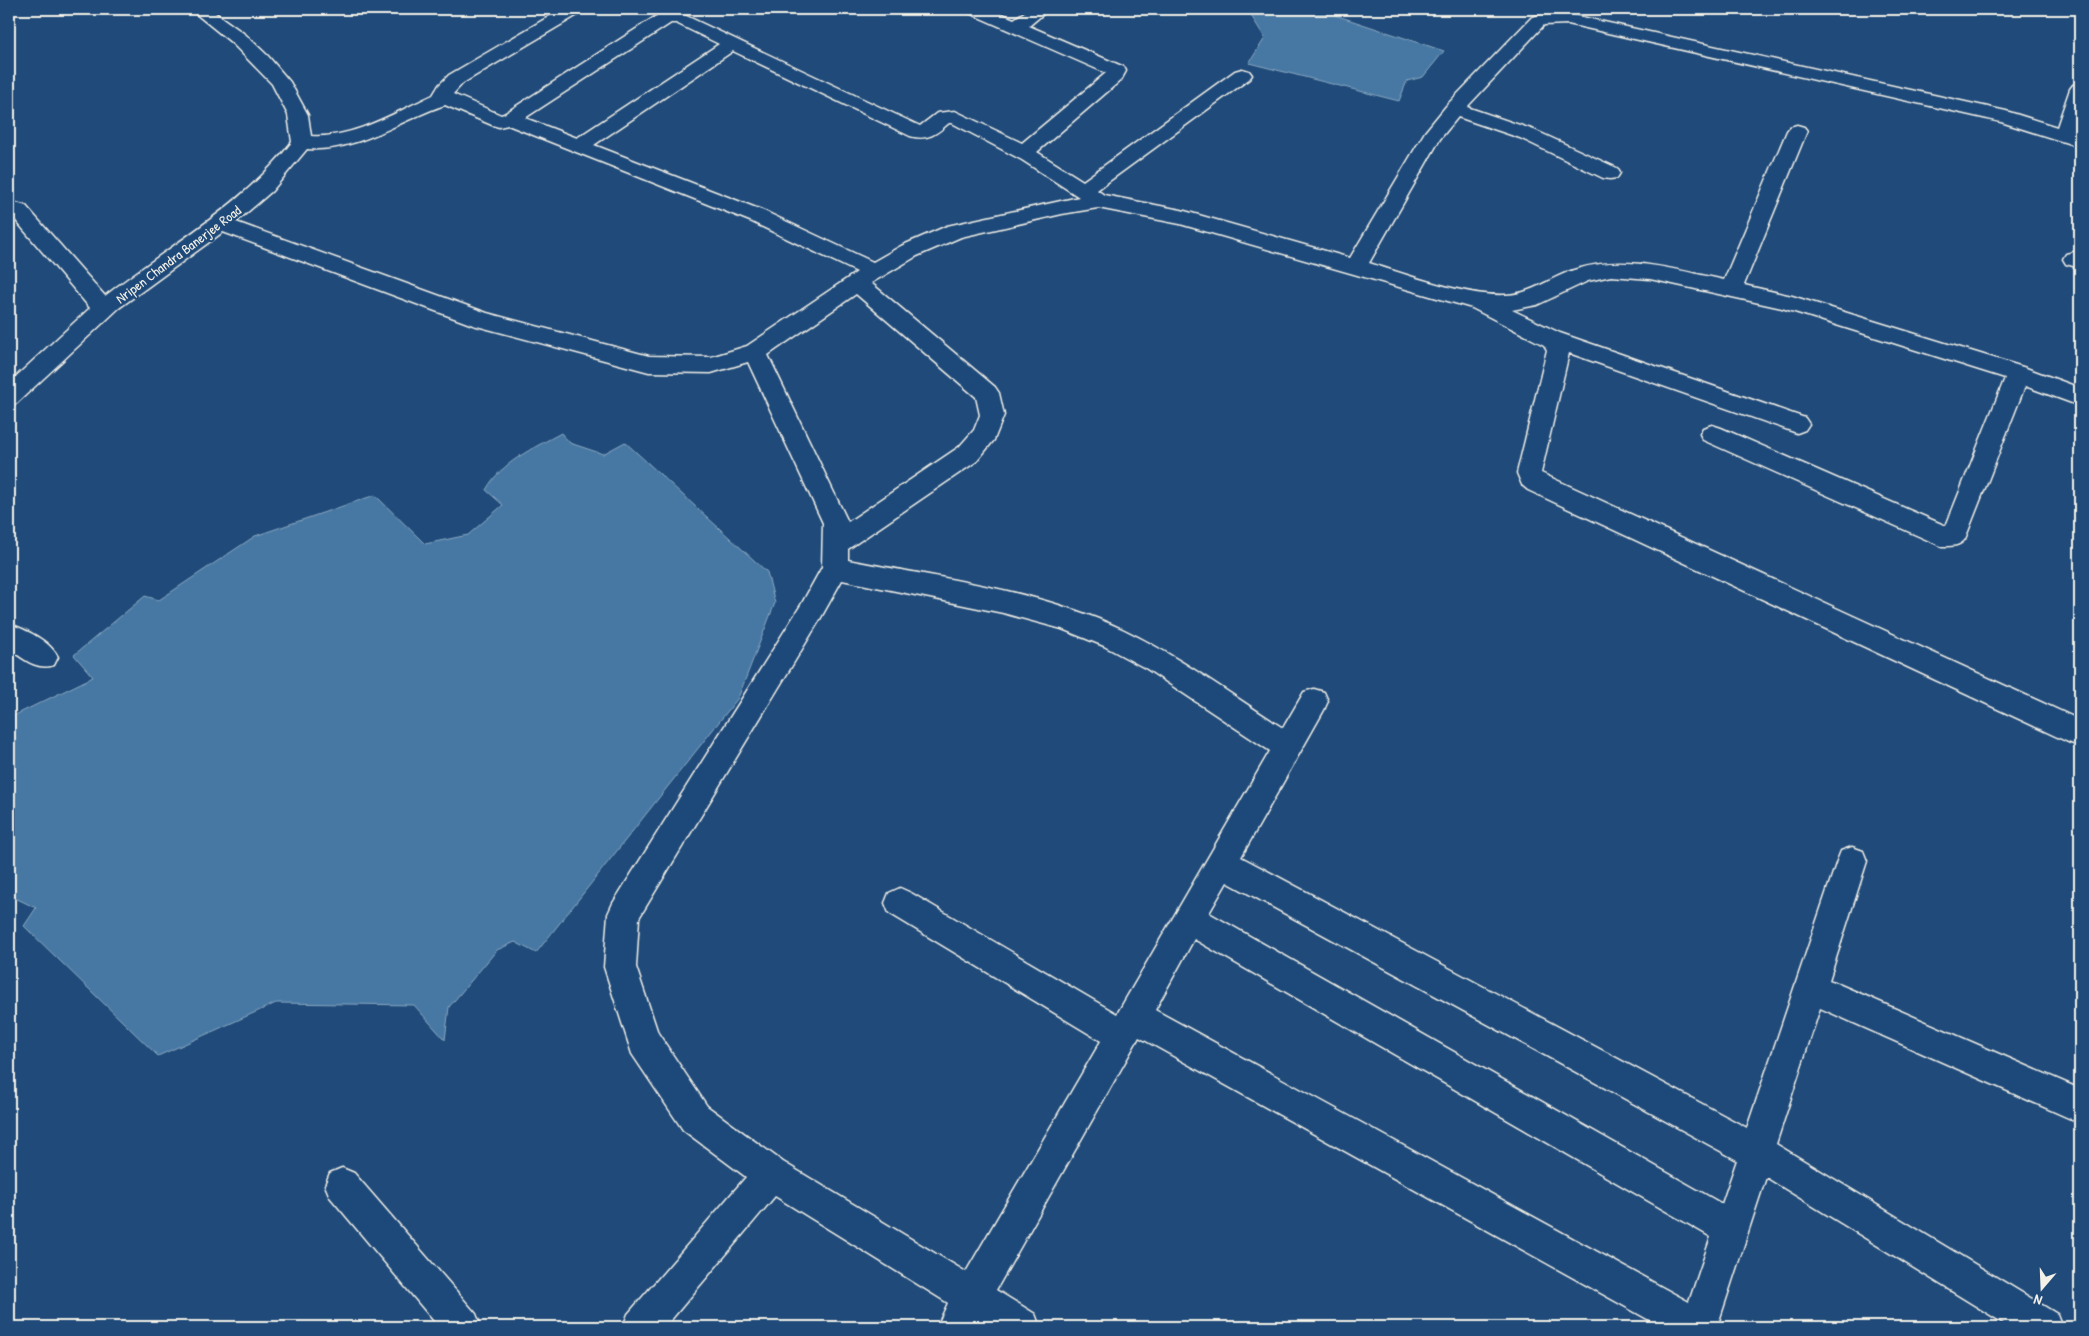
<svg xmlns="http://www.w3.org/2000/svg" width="2089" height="1336" font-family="'Patrick Hand',sans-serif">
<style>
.water{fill:#4778a4;stroke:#8ca8bf}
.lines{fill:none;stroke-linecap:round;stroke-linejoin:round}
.minor-casing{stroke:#f4f1e8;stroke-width:3}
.minor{fill:#1f4a7a;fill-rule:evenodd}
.labels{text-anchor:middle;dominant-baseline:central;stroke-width:4;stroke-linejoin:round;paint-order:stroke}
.far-street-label{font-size:14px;fill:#f4f1e8;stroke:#1f4a7a}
</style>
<rect width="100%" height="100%" fill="#1f4a7a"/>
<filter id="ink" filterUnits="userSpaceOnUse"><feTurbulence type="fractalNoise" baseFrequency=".02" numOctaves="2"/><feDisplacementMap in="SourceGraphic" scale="10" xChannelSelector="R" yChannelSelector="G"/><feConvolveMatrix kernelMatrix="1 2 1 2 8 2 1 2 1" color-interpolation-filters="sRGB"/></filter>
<g filter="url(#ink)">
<g class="water">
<path d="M1247,9l85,5 112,37 -21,26 -16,4 -8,20 -150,-38 16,-25z"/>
<path d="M561,433l9,10 33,11 22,-12 142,130 8,31 -37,95 -202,255 -21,-11 -18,8 -48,57 -4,33 -31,-35 -138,-2 -118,53 -134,-130 12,-18 -27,-13v-177l84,-41 -19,-22 71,-59 14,4 96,-64 120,-41 50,49 43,-9 35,-30 -17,-15c15,-28 48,-42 75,-57z"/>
</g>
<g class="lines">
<defs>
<g id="minor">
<path d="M190,9h20l36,26 22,21 22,26 18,33 3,21c42,3 85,-24 122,-41l6,-10 10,-10 113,-66h22l-3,4 -118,70 -10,11 48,21 3,-1 157,-101h19l240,113 17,-13 18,-2 67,32 84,-70 -137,-60 -3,-4h24l24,10 15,-10h20l-20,17 95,41 2,4 -5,9 -84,72 46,29 152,-110 7,-2 7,2 3,4 -3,4 -152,111 7,5 77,15 169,48 75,-126 22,-27 85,-88 17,-4 19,1 438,97 51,16 13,-38 3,-4 7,-2v33l-5,17 5,1v13l-79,-25 -433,-98 -24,1 -77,82 67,23 83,38 3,5 -3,5 -7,1 -7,-1 -83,-40 -62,-21 -18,22 -71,124c39,12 98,34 137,32 27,-1 46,-19 71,-26 49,-15 98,1 147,11l63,-149 3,-4 7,-2 7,2 3,4 -63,154 48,11 234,72 54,20v18l-55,-20 -60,153c-6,8 -15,7 -24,7l-238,-106 -3,-6 3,-6 9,-3 9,3 225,98 59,-148 -223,-70 -132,-29 -39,-3 -23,5 -51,24 -25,5 48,23 245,85 4,6 -4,6 -8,3 -228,-80 -28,120 539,247v23l-4,2 -10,-4 -538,-251 -6,-5 -5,-12 30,-123 -3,-5 -72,-37 -292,-84 -82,-16 -36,6 -101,23 -44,19 -46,27 124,104 4,6 5,22 -10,25 -17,21 -129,88v11c92,18 191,30 276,70 56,27 107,65 159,98l21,-36 10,-3 10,3 4,9 -4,9 -83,147 506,271 90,-267 4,-10 11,-4 11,4 4,10 -38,119 251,109v34l-260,-115 -44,136 281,170 5,13h-52l-244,-150 -49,150h-55l-523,-290 -143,253 39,24 5,13h-52l-9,-6 -4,6h-38l11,-24 -173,-107 -110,131h-42l5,-13 118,-137 -63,-47 -51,-76 -28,-87 4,-53 5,-11 188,-298 21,-38 1,-44 -75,-161 -37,11 -62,-1 -176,-47 -250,-93 -104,76 -102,95 -8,3v-23l81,-75 -78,-92 -3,-1v-14l17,5 79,90c64,-51 136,-88 187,-154l-4,-27 -16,-31 -40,-41zM671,23h5l43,21 -142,94 -52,-20zM733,51l177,85c18,5 26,-2 39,-13h3l70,37 57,37 -132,29 -46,20 -28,16 -109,-51 -170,-66zM445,105l47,20 7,2 9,-2 242,96 107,51 -110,74 -36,11 -62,-1 -162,-43 -251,-91 36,-31 35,-42c52,3 92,-29 138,-44zM856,294l120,103 4,18 -6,15 -15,17 -111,75 -80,-167zM842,580l161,33 59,16 42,17 43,23 123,82 -153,263 -206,-121 -11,-5 -11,5 -4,10 4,10 212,128 -135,231 -183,-110 -76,-56 -49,-73 -22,-66 3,-49 180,-297zM1227,882l510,278 -15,44 -513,-291zM1194,939l517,298 -22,65 -534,-292z"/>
<path d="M2074,252l6,1v15l-14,-4 -3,-5 3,-5z"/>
<path d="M9,624c16,5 41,17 49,33l-4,8c-18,6 -31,-7 -45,-16z"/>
<path d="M342,1168l12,5 122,141 5,13h-42l-109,-130 -5,-12 5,-12z"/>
</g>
</defs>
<use href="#minor" class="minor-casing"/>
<use href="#minor" class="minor"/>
</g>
</g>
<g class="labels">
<g class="far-street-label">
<text transform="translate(178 254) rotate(-37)">Nripen Chandra Banerjee Road</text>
</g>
</g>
<rect width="2089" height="1336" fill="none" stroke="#1f4a7a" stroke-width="30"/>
<rect x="15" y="15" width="2059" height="1306" fill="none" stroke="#f4f1e8" stroke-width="2" filter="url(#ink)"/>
<g transform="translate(2042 1288) rotate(199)" stroke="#1f4a7a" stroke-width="4" paint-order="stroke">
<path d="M0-4L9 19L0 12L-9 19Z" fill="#f4f1e8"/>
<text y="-8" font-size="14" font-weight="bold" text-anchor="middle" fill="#f4f1e8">N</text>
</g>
</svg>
